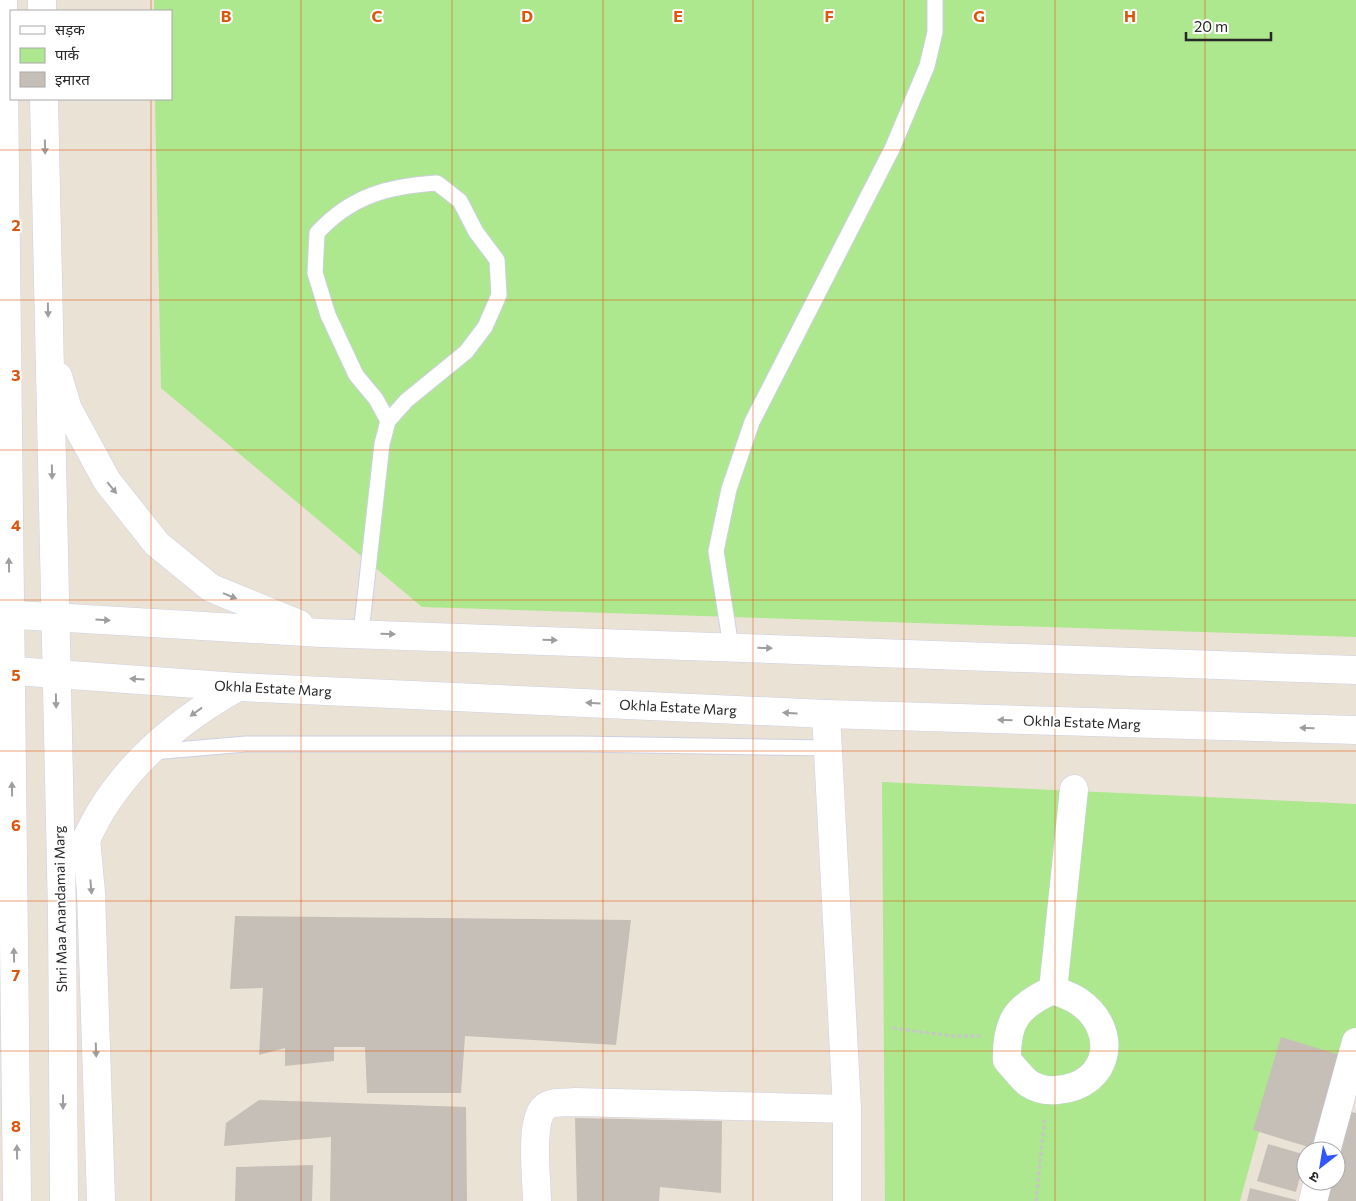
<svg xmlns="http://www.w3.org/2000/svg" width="1356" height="1201" font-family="Commissioner,'Noto Sans Devanagari',sans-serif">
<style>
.green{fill:#ade78e}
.building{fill:#c6bfb7}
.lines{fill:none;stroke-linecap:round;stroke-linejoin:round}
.lane-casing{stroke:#ccd0e2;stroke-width:17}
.street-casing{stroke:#ccd0e2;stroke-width:29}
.secondary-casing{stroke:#ccd0e2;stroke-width:29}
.path{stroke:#c7c7c7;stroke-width:3;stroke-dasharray:4 2.5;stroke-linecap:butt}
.lane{stroke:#fff;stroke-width:15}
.street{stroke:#fff;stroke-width:28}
.secondary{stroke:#fff;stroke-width:28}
.oneway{fill:#9e9e9e}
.grid{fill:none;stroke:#de560d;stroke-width:1;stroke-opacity:0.55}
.labels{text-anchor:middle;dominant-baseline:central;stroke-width:4;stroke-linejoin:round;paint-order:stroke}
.street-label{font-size:14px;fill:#272727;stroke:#fff}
.grid-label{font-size:16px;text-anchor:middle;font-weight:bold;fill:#de560d;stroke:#fff;stroke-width:4;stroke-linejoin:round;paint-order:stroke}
</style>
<rect width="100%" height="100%" fill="#ebe2d6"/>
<g class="green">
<path d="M154,0h1202v637l-934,-30 -261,-219 -6,-289h16v-88h-17z"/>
<path d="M882,782l474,22v266l-75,-18 -41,149h-355z"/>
</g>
<g class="building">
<path d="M235,916l396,4 -15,125 -151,-9 -4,57h-94l-2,-46h-31v14l-49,5v-18l-26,7 4,-67 -33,1z"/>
<path d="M1281,1037l62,19 -28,93 -62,-19z"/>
<path d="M259,1100l207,7 1,94h-137l1,-64 -107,9 2,-23z"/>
<path d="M1348,1111l8,2v88h-33l5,-20h8v-28z"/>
<path d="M575,1118l147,3 -1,72 -61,-6 -1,14h-82z"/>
<path d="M1268,1144l38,11 -10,37 -39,-11z"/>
<path d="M313,1165l-1,36h-77l1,-34z"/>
<path d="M1250,1188l46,12v1h-49z"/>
</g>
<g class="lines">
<defs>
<g id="lane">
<path d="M361,633l21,-189 6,-23 19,-21 59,-48 19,-25 14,-32 -2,-35 -21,-28 -16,-31 -23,-18c-49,3 -86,13 -120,50l-2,40 13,42 28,60 20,24 12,22"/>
<path d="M731,647l-15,-96 13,-62 23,-67 140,-273 35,-83 8,-34v-32"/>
<path d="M152,752l94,-8h333l248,4"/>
</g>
<g id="street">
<path d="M826,714l21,395v92"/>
<path d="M1053,990c-36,16 -47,31 -46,70 7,8 14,17 21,23 9,6 20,8 29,7 54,-4 63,-61 21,-89 -7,-5 -17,-8 -25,-11l21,-201"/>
<path d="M1326,1151l30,-109"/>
<path d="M537,1201c0,-19 -8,-84 8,-94 8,-6 21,-4 30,-5l272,7"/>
<path d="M1313,1201l5,-20"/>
</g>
<g id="secondary">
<path d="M3,0l14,1201"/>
<path d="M42,0v11"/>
<path d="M44,99l18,815 2,287"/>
<path d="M58,376l10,33 39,72 50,63 54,44 88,36"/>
<path d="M0,614l322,19 1034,37"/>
<path d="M0,670l238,17 588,27 530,16"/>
<path d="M86,839l5,53 10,309"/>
<path d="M80,855c27,-75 90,-130 158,-168"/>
</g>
</defs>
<use href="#lane" class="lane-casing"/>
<use href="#street" class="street-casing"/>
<use href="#secondary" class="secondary-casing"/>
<g class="path">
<path d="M893,1028l59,8h29"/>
<path d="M1036,1201l9,-84"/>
</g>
<use href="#lane" class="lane"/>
<use href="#street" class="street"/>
<use href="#secondary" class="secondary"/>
</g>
<defs><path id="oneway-solid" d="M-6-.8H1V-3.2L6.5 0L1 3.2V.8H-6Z" transform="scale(1.25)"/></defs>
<g class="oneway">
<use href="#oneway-solid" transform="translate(45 147) rotate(89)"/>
<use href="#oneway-solid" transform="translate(48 310) rotate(89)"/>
<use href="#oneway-solid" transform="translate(52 472) rotate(89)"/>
<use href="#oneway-solid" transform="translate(112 488) rotate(51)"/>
<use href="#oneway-solid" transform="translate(9 565) rotate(-91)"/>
<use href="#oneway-solid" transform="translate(230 596) rotate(22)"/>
<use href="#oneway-solid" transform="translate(103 620) rotate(3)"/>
<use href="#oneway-solid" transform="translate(388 634) rotate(2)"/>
<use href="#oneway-solid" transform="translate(550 640) rotate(2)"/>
<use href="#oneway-solid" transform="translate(765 648) rotate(2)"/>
<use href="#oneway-solid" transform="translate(137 679) rotate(-176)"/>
<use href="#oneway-solid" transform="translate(56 701) rotate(89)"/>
<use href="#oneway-solid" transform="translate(593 703) rotate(-177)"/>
<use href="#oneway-solid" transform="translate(196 712) rotate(144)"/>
<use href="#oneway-solid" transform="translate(790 713) rotate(-177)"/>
<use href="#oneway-solid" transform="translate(1005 720) rotate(-178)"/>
<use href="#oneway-solid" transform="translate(1307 728) rotate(-178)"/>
<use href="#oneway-solid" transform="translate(12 789) rotate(-91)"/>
<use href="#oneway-solid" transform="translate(91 887) rotate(85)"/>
<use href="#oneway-solid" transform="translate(14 955) rotate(-91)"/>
<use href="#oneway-solid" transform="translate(96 1050) rotate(88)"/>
<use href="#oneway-solid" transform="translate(63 1102) rotate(90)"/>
<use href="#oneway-solid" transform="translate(17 1152) rotate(-91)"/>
</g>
<path class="grid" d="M151,0v11M301,0v1201M452,0v1201M603,0v1201M753,0v1201M904,0v1201M1055,0v1201M1205,0v1201M151,99v1102M0,150h1356M0,300h1356M0,450h1356M0,600h1356M0,751h1356M0,901h1356M0,1051h1356"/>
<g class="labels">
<g class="street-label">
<text transform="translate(273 688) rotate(3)">Okhla Estate Marg</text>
<text transform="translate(678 707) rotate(3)">Okhla Estate Marg</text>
<text transform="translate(1082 722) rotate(2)">Okhla Estate Marg</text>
<text transform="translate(60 909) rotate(-91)">Shri Maa Anandamai Marg</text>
</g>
</g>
<g class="grid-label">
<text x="226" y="22">B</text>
<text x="377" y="22">C</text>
<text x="527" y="22">D</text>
<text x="678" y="22">E</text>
<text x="829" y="22">F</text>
<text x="979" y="22">G</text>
<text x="1130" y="22">H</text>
<text x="16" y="231">2</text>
<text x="16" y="381">3</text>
<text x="16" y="531">4</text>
<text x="16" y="681">5</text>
<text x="16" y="831">6</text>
<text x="16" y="981">7</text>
<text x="16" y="1132">8</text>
</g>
<rect x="10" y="10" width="162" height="90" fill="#ffffff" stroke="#a9a9a9"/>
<rect x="20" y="26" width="25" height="8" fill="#ffffff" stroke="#a9a9a9"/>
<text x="55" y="35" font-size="15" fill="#272727">सड़क</text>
<rect x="20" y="48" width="25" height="15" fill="#ade78e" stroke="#a9a9a9"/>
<text x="55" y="60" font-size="15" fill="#272727">पार्क</text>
<rect x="20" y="72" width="25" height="15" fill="#c6bfb7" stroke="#a9a9a9"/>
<text x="55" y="85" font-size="15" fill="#272727">इमारत</text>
<g transform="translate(1321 1166) rotate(211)"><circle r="24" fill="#ffffff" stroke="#a9a9a9"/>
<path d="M0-4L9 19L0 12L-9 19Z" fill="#3057ff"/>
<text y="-8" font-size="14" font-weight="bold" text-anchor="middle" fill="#272727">उ</text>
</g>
<path d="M1186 32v8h85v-8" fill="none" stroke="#272727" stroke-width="2.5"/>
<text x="1194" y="32" font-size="15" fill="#272727" stroke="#ffffff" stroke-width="4" paint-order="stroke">20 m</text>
</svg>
